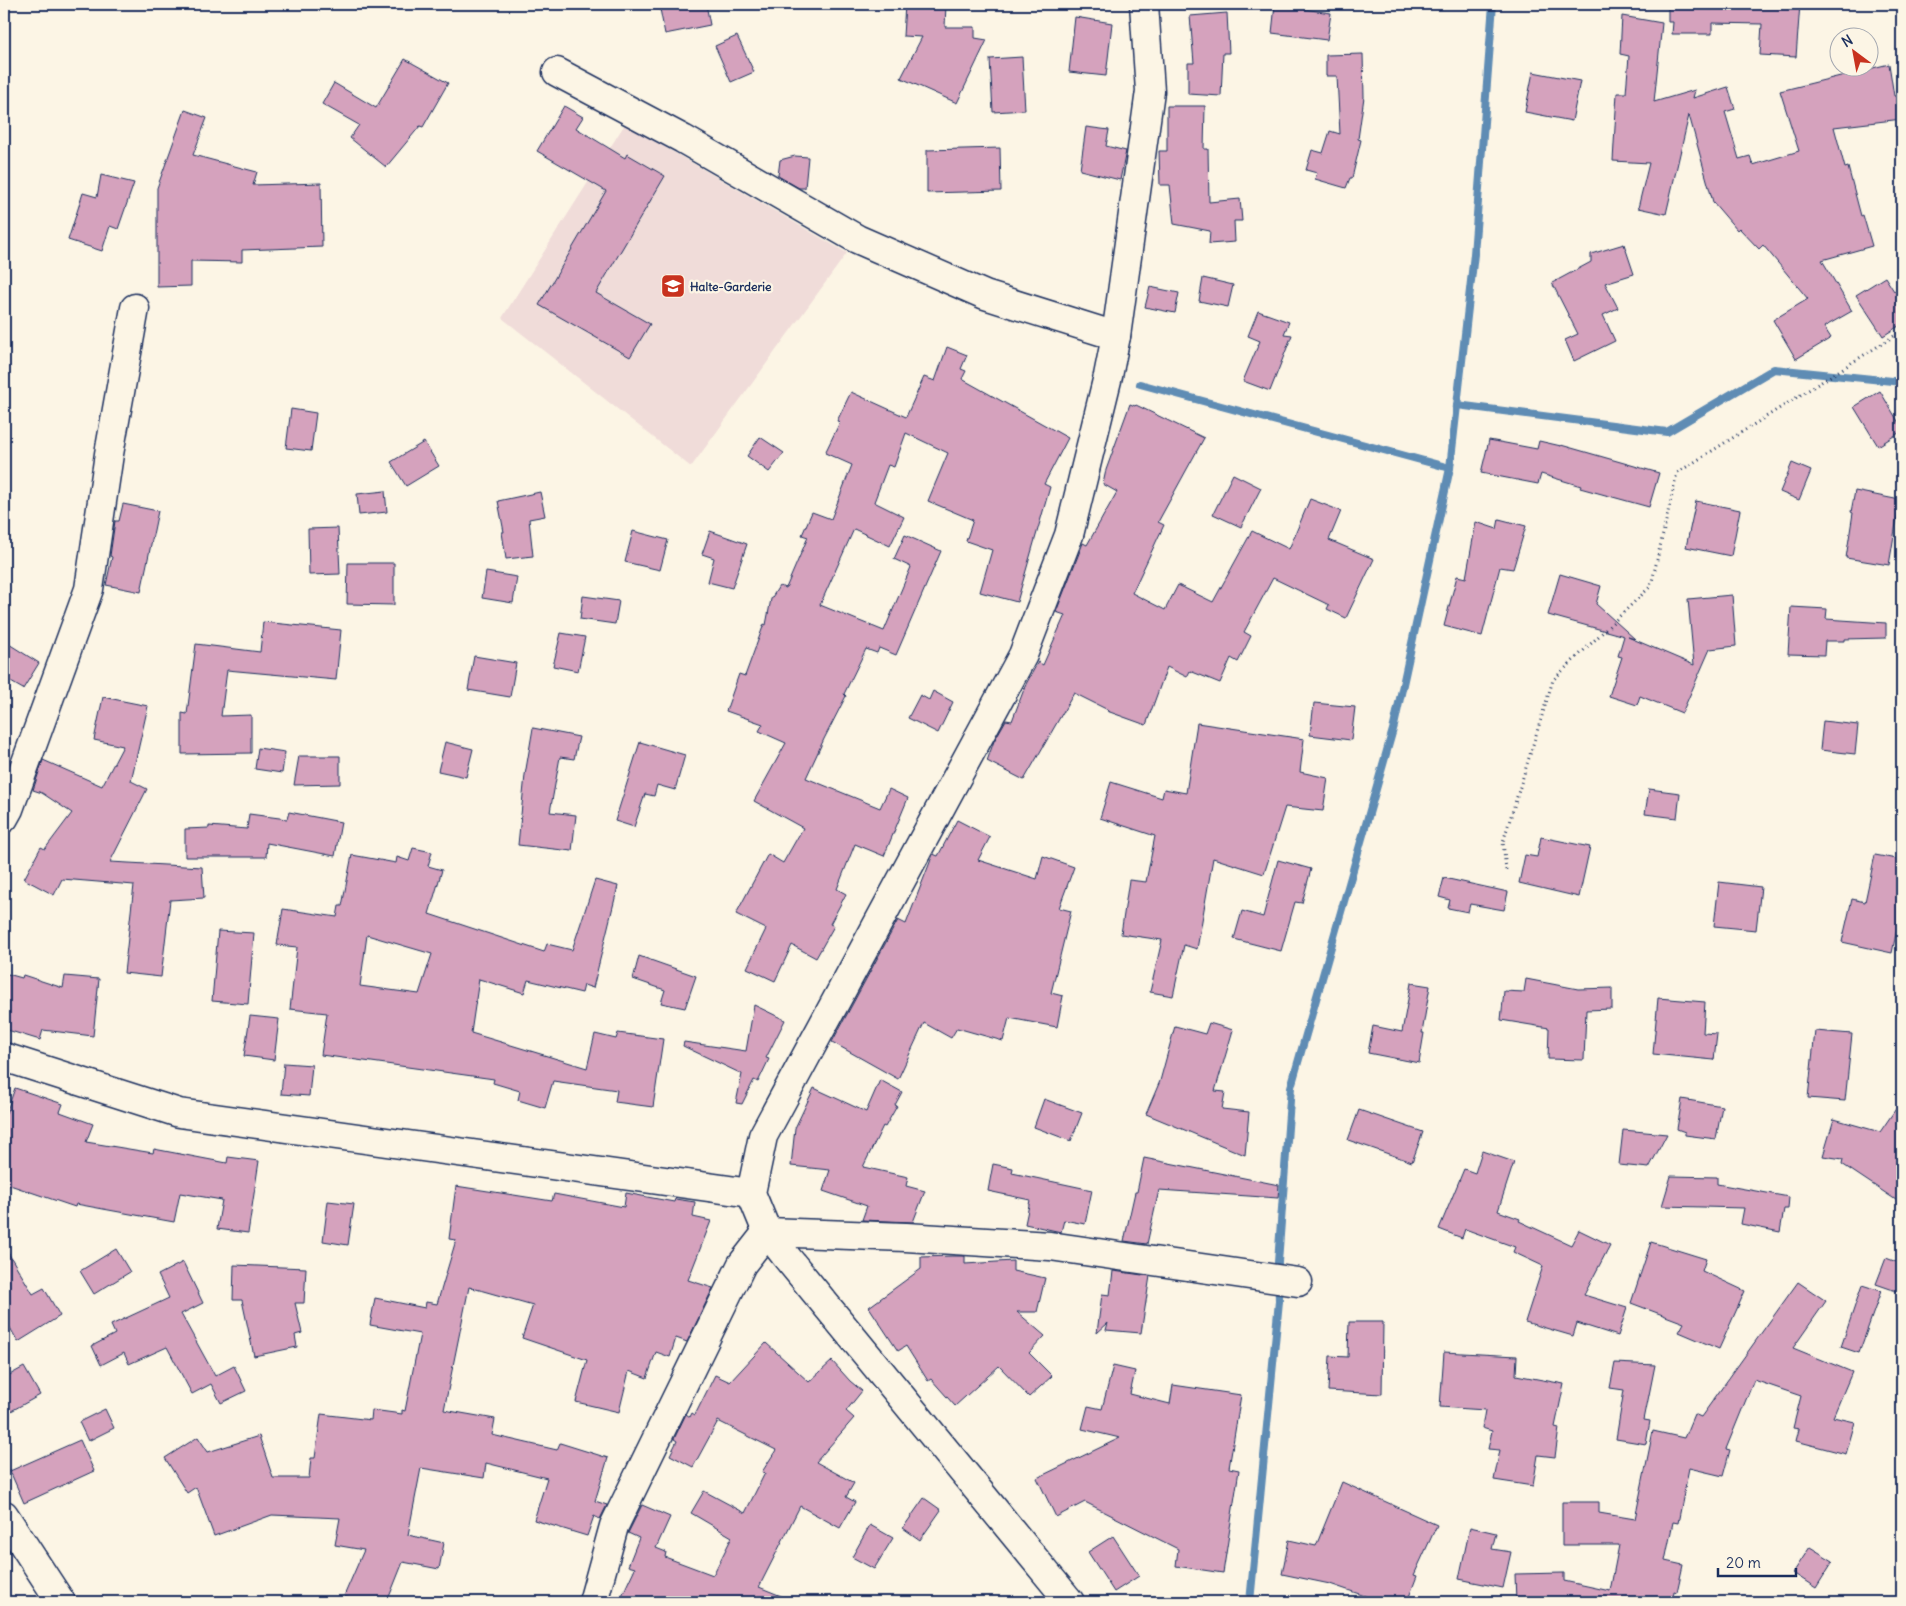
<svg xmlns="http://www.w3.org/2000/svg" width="1906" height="1606" font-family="Delius,sans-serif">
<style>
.built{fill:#f0dcd9}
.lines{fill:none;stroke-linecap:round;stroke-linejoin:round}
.stream{stroke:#5f8cb4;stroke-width:8}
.building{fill:#d5a2bd;stroke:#1b2f5e;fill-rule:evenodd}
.minor-casing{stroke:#1b2f5e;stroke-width:31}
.path{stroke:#1b2f5e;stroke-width:3;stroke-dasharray:1 4;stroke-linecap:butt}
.minor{stroke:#fcf5e5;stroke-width:28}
.labels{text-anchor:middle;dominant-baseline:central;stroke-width:4.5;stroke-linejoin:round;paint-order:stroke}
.poi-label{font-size:12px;font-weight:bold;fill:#1b2f5e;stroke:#fcf5e5;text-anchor:start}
</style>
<rect width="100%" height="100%" fill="#fcf5e5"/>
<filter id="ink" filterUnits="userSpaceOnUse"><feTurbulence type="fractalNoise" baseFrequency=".02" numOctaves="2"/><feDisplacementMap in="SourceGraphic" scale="10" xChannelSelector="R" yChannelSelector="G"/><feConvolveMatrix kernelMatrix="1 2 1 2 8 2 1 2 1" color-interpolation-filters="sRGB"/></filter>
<g filter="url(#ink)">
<path class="built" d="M625,124l222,129 -156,214 -189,-149z"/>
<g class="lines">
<g class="stream">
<path d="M1140,384l310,84"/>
<path d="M1457,405l210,27 107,-63 128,13"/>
<path d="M1250,1602l29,-301 -1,-39 13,-175 103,-361 56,-258 24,-214 19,-250"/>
</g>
</g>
<g class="building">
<path d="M659,4h47l4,21 -45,9z"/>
<path d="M905,4l32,1 9,-1 -1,23h30v11l12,2 -30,63 -56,-25 21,-41 -19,-1z"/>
<path d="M1668,4h132l-4,53 -36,-2 2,-31 -50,-1v11h-40l1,-12h-5z"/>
<path d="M1275,5l56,8 -4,27 -55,-7z"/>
<path d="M1227,13l2,40h-6l-2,43 -33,-2v-31h6l-4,-47z"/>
<path d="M1622,16l40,7 -8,79 41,-12 -2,8 35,-11 7,22 -10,3 14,47 11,-3 3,9 46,-14 -19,-60 109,-27 5,32h8v23l-68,8 11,41 3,-1 13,49 2,-1 9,31 -50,14 30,51 -28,16 7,11 -35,21 -23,-39 35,-21 -45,-54 -4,4 -20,-21 -2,2 -24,-28 -24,-87 -23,99 -28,-6 11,-45 -36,-2 4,-68h9l3,-37 -9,-2z"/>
<path d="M1075,17l37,6 -6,53 -37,-4z"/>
<path d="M737,36l17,36 -23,10 -16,-36z"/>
<path d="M1363,54l1,43 -6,42 3,1 -9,38h-2l-4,10 -31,-9 2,-6 -11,-3 6,-20 11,3 7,-22 10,3 -3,-58h-11v-21z"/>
<path d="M1022,57l3,53 -32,2 -3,-53z"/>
<path d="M405,59l43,24 -25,44 -3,-1 -34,41 -36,-29 9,-13 -37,-21 12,-21 42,25z"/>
<path d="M1533,72l47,9 -8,40 -47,-9z"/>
<path d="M564,106l19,11 -7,11 49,30 2,-4 38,22 -69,117 54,31 -20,33 -91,-52 67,-114 -69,-40z"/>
<path d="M1167,106h38l-1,43h4l1,53 31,-3 2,22h-8l1,21 -26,2 1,-13 -36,-7 -4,-39h-10l-1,-34h8z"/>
<path d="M185,110l22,8 -14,37 64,17 -4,13 68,-2 1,64 -80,3v12l-51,-1v25l-34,1v-99z"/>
<path d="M1086,127l23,3 -3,16 20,5 -6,29 -40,-10z"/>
<path d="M1000,148l1,43 -74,2v-43z"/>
<path d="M795,156l13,1 -3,31h-6l-21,-12 2,-16z"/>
<path d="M101,175l33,8 -16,46 -8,-3 -8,25 -34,-11 15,-47 14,4z"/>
<path d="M1624,244l10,30 -29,9 13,25 -15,7 12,26 -41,20 -9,-21 13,-6 -26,-51 39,-21v-8z"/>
<path d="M1885,277l9,14 8,-5v38l-19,12 -27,-41z"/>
<path d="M1203,278l30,7 -5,22 -29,-6z"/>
<path d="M1150,287l29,6 -4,20 -30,-6z"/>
<path d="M1258,311l31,11 -5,12 8,1 -22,56 -27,-10 17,-40 -12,-5z"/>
<path d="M947,347l20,8 -6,14 5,2 -4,8 106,59 -24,46 6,3 -33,115 -37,-10 12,-42 -26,-9 7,-21 -45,-19 20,-48 -42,-20 -12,34 -6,-2 -14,37 30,15 -14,29 -36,-17 -34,76 64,26 27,-64 -17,-8 11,-24 36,16 -45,104 -17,-7 -2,5 -11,-4 -22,45 2,2 -22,43 -18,39 74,30 9,-19 19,9 -24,58 -29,-12 -18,45 9,5 -16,30 4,2 -18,32 -24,-13 -17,36 -28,-13 19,-39 -30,-15 32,-60 15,9 20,-35 -49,-27 32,-58 -27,-12 4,-7 -37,-13 13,-37 6,2 19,-52 2,1 5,-26 8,-13 7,2 22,-51 -6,-2 10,-23 19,7 21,-54 -27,-12 15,-31 -3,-1 14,-29 55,25 18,-40 11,4z"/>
<path d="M1880,391l22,37v3l-24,15 -24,-39z"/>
<path d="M1130,404l5,2 1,-1 68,33 -46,84 6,3 -32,68 33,17 13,-25 35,17 39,-71 37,18 21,-50 31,12 -12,29 45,19 -28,59 -19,-9 2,-4 -56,-27 -29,54 7,4 -13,26 -7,-4 -11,25 -30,-12 -3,6 -20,-10 -21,58 -39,-14 1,-1 -34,-17 -50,87 -37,-19 7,-20 12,-21 6,1 14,-37 12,-22 5,3 22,-50 -9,-3 27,-69 4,2 30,-53 -14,-8 3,-14z"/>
<path d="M291,409l25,4 -5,38 -25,-3z"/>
<path d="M760,437l24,16 -15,19 -22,-16z"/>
<path d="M1489,440l48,9 2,-8 22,5v-1l98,28 -10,34 -69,-19 1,-2 -40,-12 -3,10 -57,-11z"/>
<path d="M424,442l15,24 -33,20 -15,-24z"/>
<path d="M1792,463l19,8 -12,29 -19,-8z"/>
<path d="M1233,474l28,14 -20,39 -28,-13z"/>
<path d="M385,491l2,21 -28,3 -2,-21z"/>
<path d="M1855,491l45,9 -11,65 -43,-7 7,-45 -2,-1z"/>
<path d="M540,492l5,24 -16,3 4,37 -27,3 -4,-27h2l-6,-31z"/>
<path d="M1696,501l44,9 -9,46 -45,-9z"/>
<path d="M123,504l35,7 -17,81 -35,-7 6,-28 -2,-1 5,-35h4z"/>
<path d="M1499,519l27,7 -13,43 -13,-2 -18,69 -38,-10 13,-50 9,2 10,-56 21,7z"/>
<path d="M338,528l2,46 -31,1 -1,-46z"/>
<path d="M633,531l35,9 -8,30 -35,-8z"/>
<path d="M710,531l37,13 -15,44 -24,-6 6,-24 -12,-4z"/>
<path d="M348,563h46v42l-47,-1z"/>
<path d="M486,572l31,5 -4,26 -31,-5z"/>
<path d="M1560,574l41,12 -5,18 39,35 -7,-2 66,28 -6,-66 44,-4 4,51 -26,3 -28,64 -42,-17 -3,9 -28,-9 13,-39 -4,-1 6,-20 -76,-21z"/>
<path d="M583,596l36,5 -4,23 -35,-5z"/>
<path d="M1791,607l36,2 -1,10 60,4v15l-42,1v2h-19l-1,14 -36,-1z"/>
<path d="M263,622l78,8 -5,50 -109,-10 -6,46 30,-1v38l-69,1v-41l5,1 9,-70 64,8z"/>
<path d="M561,633l24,4 -7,34 -25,-5z"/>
<path d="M4,641l35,22 -16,26 -19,-11z"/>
<path d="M474,656l42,7 -6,34 -42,-7z"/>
<path d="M933,691l20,11 -15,31 -30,-15 12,-23 9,5z"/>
<path d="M103,697l45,9 -17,75 16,8 -37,73 92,5 2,31 -34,2 -9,77 -37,-4 10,-88 -72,-6 -8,16 -30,-16 17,-32 4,2 27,-36 -30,-20 -9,-3 10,-30 59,26 21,-40 -29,-6z"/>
<path d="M1314,703l41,4 -4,33 -41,-5z"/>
<path d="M1823,721l35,4 -3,29 -35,-4z"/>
<path d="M1197,723l107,16 -4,33 28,6 -5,33 -38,-4 -21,67 -51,-16 -16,91 -13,-4 -11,51 -23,-4 12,-52 -41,-6 8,-54 17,2 9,-46 -55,-18 11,-36 51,16 2,-9 22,4z"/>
<path d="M533,728l46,9 -5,22 -14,-2 -10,55 26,3 -4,36 -54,-6 7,-70z"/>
<path d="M445,742l28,7 -7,28 -28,-6z"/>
<path d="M640,742l45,13 -10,35 -18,-5 -3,11 -9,-2 -11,33 -19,-6z"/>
<path d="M258,748l27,4 -3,21 -27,-4z"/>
<path d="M299,756h41v28l-46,1z"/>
<path d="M1649,789l31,4 -3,25 -32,-4z"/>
<path d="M289,812l52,10 -6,34 -68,-13 -1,14h-81v-28l24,-1v-2l38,3 2,-15 38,5z"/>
<path d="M957,820l33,17 -12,23 59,19 6,-23 31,11 -15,41 12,3 -20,82 12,3 -6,31 -48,-9 -6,23 -46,-13 -6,10 -27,-15 -26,56 -66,-37 66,-122 8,4 26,-67 1,-3 5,2z"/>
<path d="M1541,837l49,10 -11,50 -60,-14 6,-28 12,2z"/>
<path d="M413,848l19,4 -4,14 14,4 -13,44 115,38 3,-8 25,6 23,-70 23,6 -25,102 -9,-3 -2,8 -54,-13 -4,13 -45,-14 -8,54 116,35 8,-34 21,5 2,-6 45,6 -10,68 -38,-5 2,-12 -64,-9 -8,27 -27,-8 2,-9 -27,-8 1,-4 -173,-24 6,-42 -37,-4 7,-62 -20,-2 6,-36 54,8 2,-11h3l10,-51 44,8 1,-6 12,4zM367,935l65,19 -13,40 -59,-8z"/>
<path d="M1875,855l27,5v45l-10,48 -50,-11 10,-43 13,3z"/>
<path d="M1278,860l33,9 -9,34 -7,-1 -14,49 -47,-12 8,-28 21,6z"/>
<path d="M1444,878l64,14 -4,18 -34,-6 -2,8 -20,-4 2,-8 -11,-3z"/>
<path d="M1719,882l42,5 -5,43 -42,-4z"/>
<path d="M218,931l36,2 -6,71 -36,-3z"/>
<path d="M639,956l57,20 -11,32 -24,-5 4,-13 -32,-11z"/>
<path d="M4,973l18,5 1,-3 40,13 2,-12 34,3 -6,57 -50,-6 -3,10 -36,-11z"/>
<path d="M1526,979l52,10 34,-1v21l-26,1 -2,50 -36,-1 1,-31 -48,-8 3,-29 20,1z"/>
<path d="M1411,983l19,3 -8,47h2l-5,30 -51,-10 5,-27 29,6z"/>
<path d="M1658,998l47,4 -2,31 14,1 -3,26 -61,-6z"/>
<path d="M754,1005l31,15 -19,38 3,1 -11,23 -4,-2 -12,24 -6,-1 6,-29 -59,-28 1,-4 62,9z"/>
<path d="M250,1016l29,3 -5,41 -30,-4z"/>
<path d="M1209,1023l24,7 -18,61 10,1 -3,17 27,3 -4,43 -99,-41 14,-33 15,-55 30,8z"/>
<path d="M1815,1031l37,3 -7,67 -37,-3z"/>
<path d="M284,1063l28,2 -3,31 -28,-2z"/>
<path d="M880,1080l22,12 -7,13 2,1 -12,21 -2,-1 -20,41 45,10 -2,9 19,5 -12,31 -51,-2 5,-14 -44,-15 7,-21 -39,-4 4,-38 19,-40 52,24z"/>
<path d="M15,1088l48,16 -3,8 33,12 -7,18 67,11 1,-4 73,14 1,-6 31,4 -11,72 -31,-4 5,-29 -42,-7 -6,29 -98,-18 -1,3 -71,-24v-64z"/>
<path d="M1044,1099l38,14 -11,28 -37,-14z"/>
<path d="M1682,1099l40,7 -6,33 -31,-4v-3l-8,-3z"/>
<path d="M1902,1100v104l-60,-40 1,-5 -20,-3 11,-37 46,13z"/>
<path d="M1359,1110l64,22 -11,30 -64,-22z"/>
<path d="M1623,1130l44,4 -18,34 -30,-3z"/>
<path d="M1482,1151l32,11 -16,49 22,8 -1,2 52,24 8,-15 31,15 -26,50 43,13 -9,28 -41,-13 -4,13 -48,-14 18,-56 -30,-14 2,-5 -50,-18 -3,9 -23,-9 25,-60 11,4z"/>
<path d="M1144,1158l135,27 -1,13 -119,-8 -12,54 -23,-3 11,-49h2z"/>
<path d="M993,1164l20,4 -1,5 80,17 -7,34 -21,-4 -3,12 -36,-8 5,-24 -42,-9z"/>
<path d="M1671,1176l46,1v7l72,13 -1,12h-4l-4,23 -39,-8 3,-16 -82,-2z"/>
<path d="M456,1186l96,15 2,-7 70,13 2,-14 48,9 1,-3 20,3 -2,15 18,4 -23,59 25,8 -26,54 -11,-4 -6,19 -14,-5 -9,26 -18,-7 -10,41 -43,-10 11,-42 -65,-22 11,-33 -64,-18 -25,123 51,9 -3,16 65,15 3,-7 48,15 -13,43 12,4 -7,14 -6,-3 -7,20 -53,-16 13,-42 -61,-15 -2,15 -63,-10 -13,67 36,8 -5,26 -36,-7 -16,40h-28l-15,-6 20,-46 -29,-5 5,-27 -68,-3 -58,21 -18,-49 -9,6 -22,-35 33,-21 10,15 51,-16 14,42h36l2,-20h4l6,-44 50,6 1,-10 30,4v-4l3,1 15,-77 -50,-9 5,-27 50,10 1,-6 11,2 19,-64 -7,-1z"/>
<path d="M328,1201l26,3 -6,41 -25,-4z"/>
<path d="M1651,1242l55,17 -4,12 43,20 -26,58 -40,-17 5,-9 -53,-20z"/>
<path d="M4,1246l29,48 11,-6 16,28 -42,26 -14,-25z"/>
<path d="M116,1249l14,23 -36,22 -14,-23z"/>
<path d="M952,1256h13v8l48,-3v10l32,7 -8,34h-20l28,24 -16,17 23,23 -23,21 -30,-31 -44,40 -24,-27 -3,2 -22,-35 -8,5 -29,-44 52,-38v-12z"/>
<path d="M1886,1258l16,6v29l-26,-9z"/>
<path d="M183,1262l20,41 -22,11 34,62 19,-10 12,25 -25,12 -10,-19 -19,10 -25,-47 -38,17 -5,-11 -23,12 -9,-19 23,-12 -4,-9 58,-27 -11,-23z"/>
<path d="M234,1265l72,3 -2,35h-9l7,30 -7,2 2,12 -43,9 -12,-56h-9z"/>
<path d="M1113,1271l37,5 -9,57 -35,-3 2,-7 -11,10 5,-39 8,1z"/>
<path d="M1798,1282l28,19 -33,47 59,24 -19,45 22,5 -9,32 -50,-13 3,-12 -6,-1 8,-32 -47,-16 -28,69 4,1 -7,26 -34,-8 -11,55 -5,-1 -8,39 18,4 -6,27 -3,-1 -2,11h-156l-1,-28 49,-1v8l46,10 9,-46h-57v-43h37v11l36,6 18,-88 31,7 10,-24 7,3z"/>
<path d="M1862,1285l19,6 -22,62 -18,-6z"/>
<path d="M1349,1322h34l-1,72 -54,-3 2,-35 18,1z"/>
<path d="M766,1343l43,39 23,-21 18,20 12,10 -16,20 8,7 -38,44 38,21 -8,14 9,5 -15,26 -40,-22 -41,81 37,15h-177l16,-34 -7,-2 11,-28 -11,-5 14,-28 28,12 -14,31 10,4 -1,5 48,18 19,-38 -41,-24 13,-22 41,22 20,-40 -3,-1 14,-22 -58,-29 -25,46 -23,-12 7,-14 -3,-2 12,-25 4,3 2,-4 3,2 20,-40 15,7z"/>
<path d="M1444,1352l73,4 -1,19 48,9 -9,43 4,1 -4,29 -17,-2 -5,31 -39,-6 6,-30 -12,-1 4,-18 -10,-3 3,-18 -45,-3z"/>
<path d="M1615,1363l40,2 -11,55 6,1 -4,23 -30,-5 8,-49 -14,-2z"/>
<path d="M1113,1366l22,5 -5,23 40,10 3,-19 68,10 -12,73 10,2 -16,103 -47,-7 2,-17 -93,-47 -29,15 -19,-39 83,-40 -38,-9 6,-23 14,3z"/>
<path d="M24,1367l16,28 -36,20v-37z"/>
<path d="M105,1409l9,19 -26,13 -9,-19z"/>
<path d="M80,1440l14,31 -70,32 -14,-32z"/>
<path d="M1342,1482l95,43 -23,50 3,1 -10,26h-38l2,-4 -41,-14 -48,-10 7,-34 27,6z"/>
<path d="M924,1498l17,12 -21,30 -17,-12z"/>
<path d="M870,1525l23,13 -19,31 -22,-12z"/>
<path d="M1470,1527l26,6 -4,16 19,3 -8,36 -44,-9z"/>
<path d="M1113,1536l26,40 -25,16 -26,-40z"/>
<path d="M1810,1547l23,14 -17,27 -23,-15z"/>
</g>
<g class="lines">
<defs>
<g id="minor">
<path d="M557,72l126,67 174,100 128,56 131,41"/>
<path d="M4,818l5,-9 80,-220 20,-135 26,-146"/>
<path d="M4,1057l175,56 572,80"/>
<path d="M4,1515l57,87"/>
<path d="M593,1602l21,-76 128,-262 25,-32 139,5 144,9 248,36"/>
<path d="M1070,1602l-286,-348 -17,-22 -16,-39 12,-57 260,-481 46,-120 39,-159 8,-40 34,-245 -6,-87"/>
</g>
</defs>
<use href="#minor" class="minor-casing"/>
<path class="path" d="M1506,870l-3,-28 50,-162 98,-94 26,-113 225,-142"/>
<use href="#minor" class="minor"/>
</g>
</g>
<defs>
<symbol id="school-square" viewBox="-11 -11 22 22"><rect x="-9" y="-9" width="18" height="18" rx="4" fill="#c8321e" stroke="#fcf5e5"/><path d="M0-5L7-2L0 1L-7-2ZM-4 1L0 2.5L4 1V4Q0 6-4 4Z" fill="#fff"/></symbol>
</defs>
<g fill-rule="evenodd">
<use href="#school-square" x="659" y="272" width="28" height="28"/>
</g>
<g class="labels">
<g class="poi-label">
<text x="690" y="286">Halte-Garderie</text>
</g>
</g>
<rect width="1906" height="1606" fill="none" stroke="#fcf5e5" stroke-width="20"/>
<rect x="10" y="10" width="1886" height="1586" fill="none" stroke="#1b2f5e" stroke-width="2" filter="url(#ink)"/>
<g transform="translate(1854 52) rotate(328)"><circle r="24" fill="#fcf5e5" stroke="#a2a6af"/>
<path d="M0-4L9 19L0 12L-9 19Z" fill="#c8321e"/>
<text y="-8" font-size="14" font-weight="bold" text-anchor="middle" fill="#1b2f5e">N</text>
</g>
<path d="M1718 1568v8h78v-8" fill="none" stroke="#1b2f5e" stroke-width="2.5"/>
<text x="1726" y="1568" font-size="15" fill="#1b2f5e" stroke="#fcf5e5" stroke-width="4" paint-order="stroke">20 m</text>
</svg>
